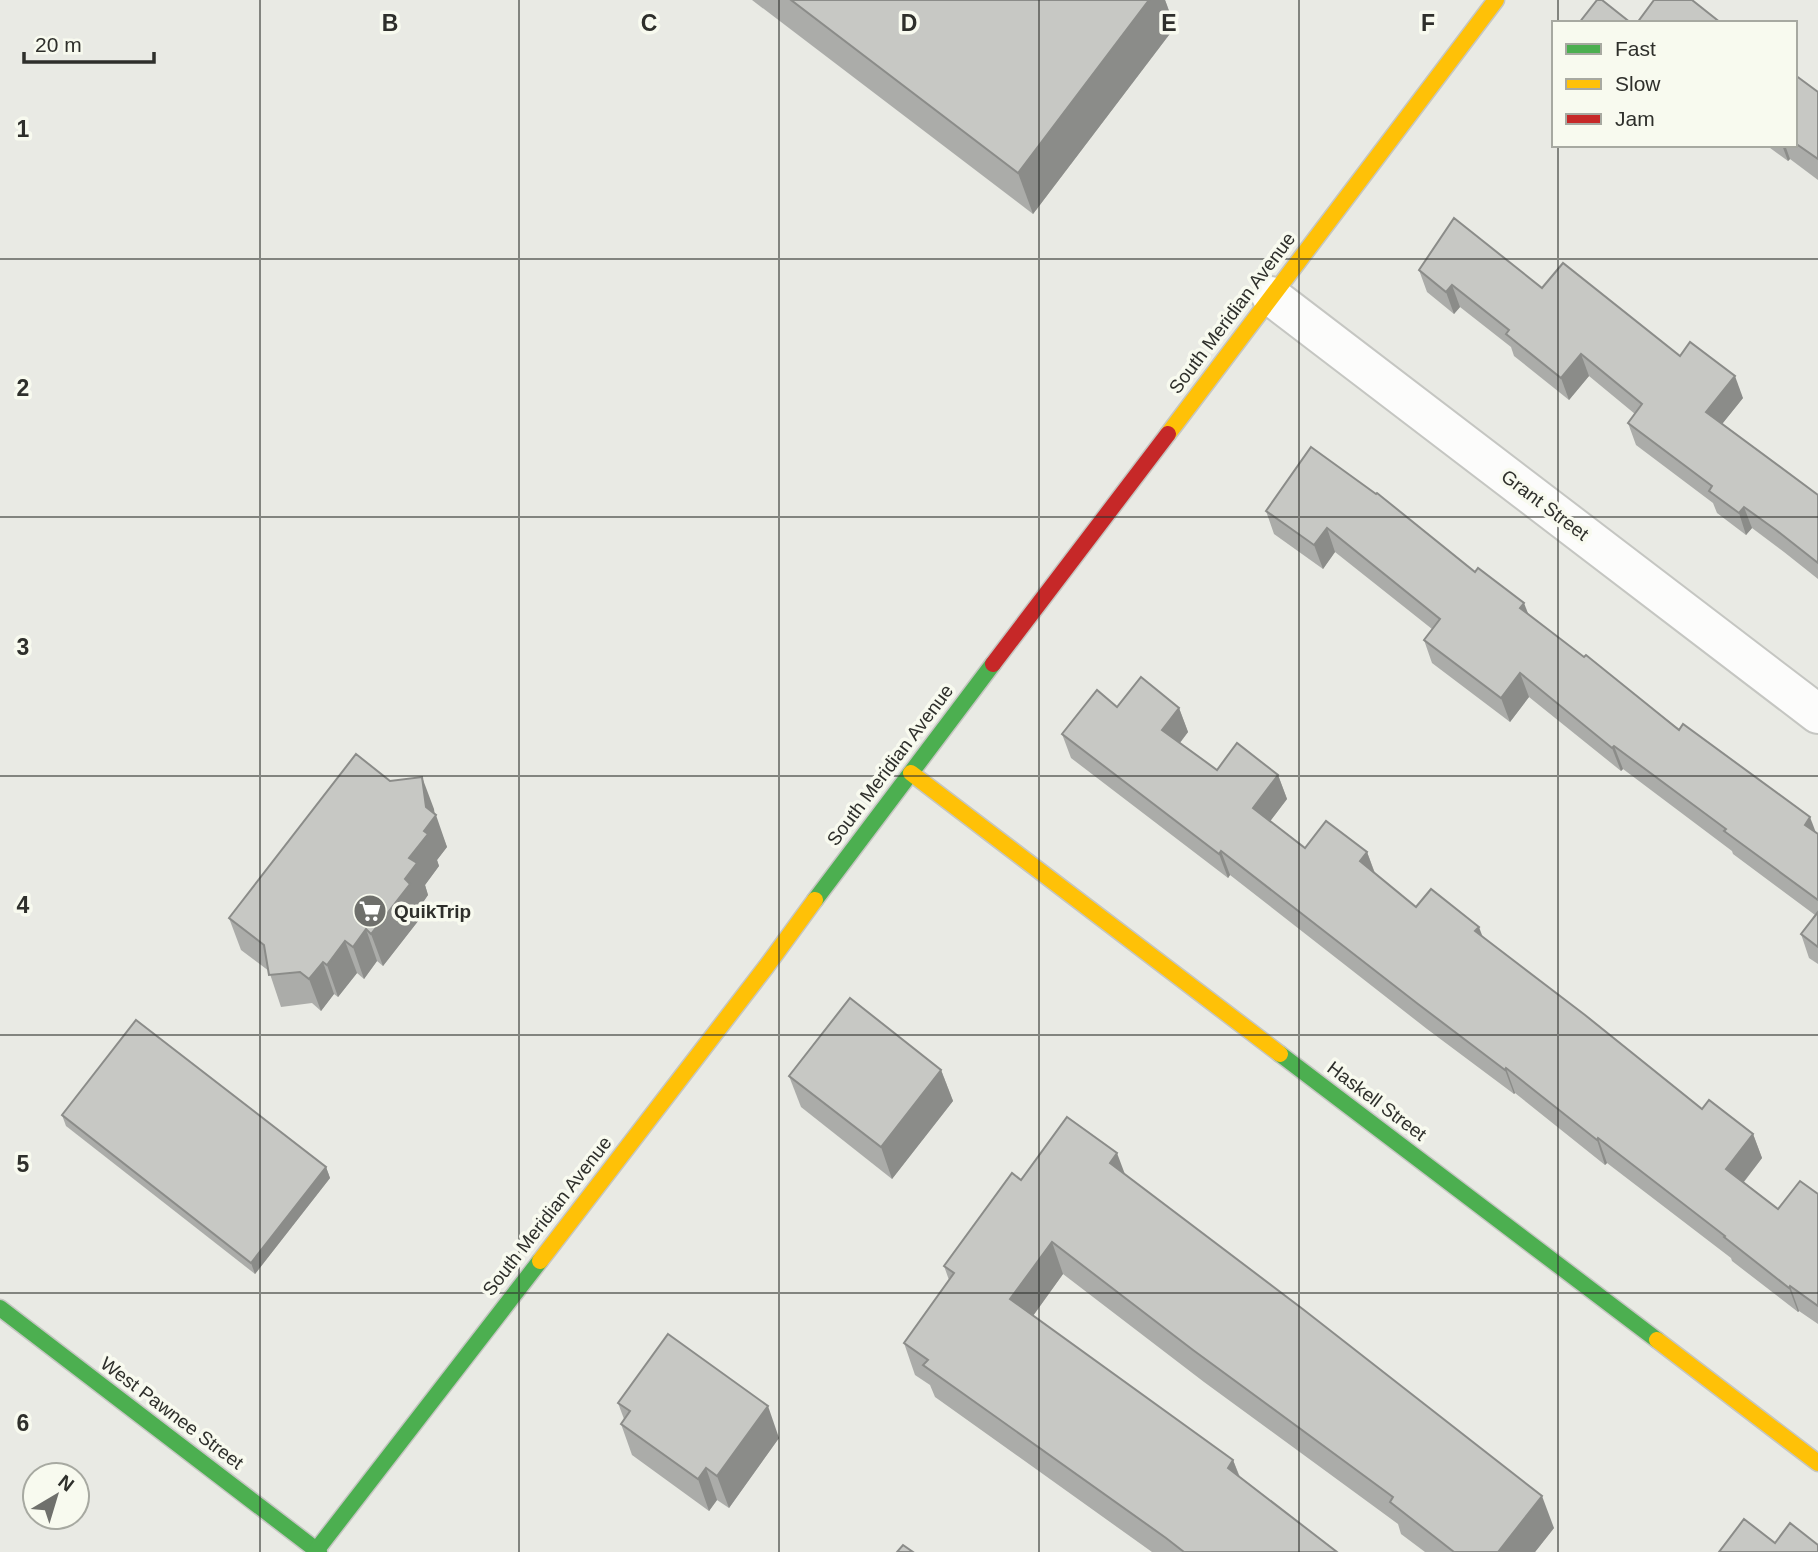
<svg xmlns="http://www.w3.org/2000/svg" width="1818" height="1552" font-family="Arial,sans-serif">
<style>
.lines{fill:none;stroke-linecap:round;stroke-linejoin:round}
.street-casing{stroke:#c5c6c2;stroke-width:42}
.fast-casing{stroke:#c5c6c2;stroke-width:19}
.slow-casing{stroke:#c5c6c2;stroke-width:19}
.jam-casing{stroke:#c5c6c2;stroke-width:19}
.street{stroke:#fcfcfb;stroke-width:38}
.fast{stroke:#4caf50;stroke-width:16}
.slow{stroke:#ffc107;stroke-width:16}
.jam{stroke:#c62828;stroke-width:16}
.wall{fill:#abaca9}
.shaded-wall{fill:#8b8c89}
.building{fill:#c7c8c4;stroke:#8b8c89;stroke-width:2}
.grid{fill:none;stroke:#2e2f2b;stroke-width:2;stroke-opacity:0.55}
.labels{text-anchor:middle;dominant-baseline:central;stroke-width:7;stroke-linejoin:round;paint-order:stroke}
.street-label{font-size:19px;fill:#2e2f2b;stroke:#f8faef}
.poi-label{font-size:19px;font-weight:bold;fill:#2e2f2b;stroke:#f8faef;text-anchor:start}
.grid-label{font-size:23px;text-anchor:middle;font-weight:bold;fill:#2e2f2b;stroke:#f8faef;stroke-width:7;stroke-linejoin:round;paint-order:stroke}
</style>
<rect width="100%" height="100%" fill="#e9eae4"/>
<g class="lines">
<defs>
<path id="street" d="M1271,296l547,418"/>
<g id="fast">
<path d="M815,900l178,-236"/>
<path d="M1280,1054l377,286"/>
<path d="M0,1308l319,244"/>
<path d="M315,1552l225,-291"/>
</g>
<g id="slow">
<path d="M1168,434l328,-434"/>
<path d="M911,773l369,281"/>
<path d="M540,1261l226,-294 49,-67"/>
<path d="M1657,1340l161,123"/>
</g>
<path id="jam" d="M993,664l175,-230"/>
</defs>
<use href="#street" class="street-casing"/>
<use href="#fast" class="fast-casing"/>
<use href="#slow" class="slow-casing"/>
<use href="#jam" class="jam-casing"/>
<use href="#street" class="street"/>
<use href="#fast" class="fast"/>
<use href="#slow" class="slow"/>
<use href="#jam" class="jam"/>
</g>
<g class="wall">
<path d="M752,0h413l10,27 -142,187z"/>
<path d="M1795,75l23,17v88l-28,-21 -2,2 -22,-16h29z"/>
<path d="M1419,270l123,18 138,68 63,42 -21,26 96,71v84l-34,-27 -32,-24 -6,7 -29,-22 -4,-10 -77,-58 -8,-22 7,-9 -46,-38 -20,24 -55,-44 -3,-9 -51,-40 -6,7 -27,-22z"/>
<path d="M1311,447l218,168 289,219v130l-9,-6 -8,-24 14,-19 -82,-61 -1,-3 -109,-82 -2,2 -92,-74 -19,25 -78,-59 -8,-23 8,-11 -97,-77 -12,17 -49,-35 -8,-23z"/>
<path d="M1117,707l62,1 9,24 -8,11 37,27 61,5 9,24 -17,22 35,27 62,4 8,21 41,34 67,30 219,172 51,25 9,24 -18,24 34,27 40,-15v130l-19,-13 -1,1 -66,-51 -1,-3 -124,-95 -2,2 -90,-72 -1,1 -87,-65 -197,-154 -2,3 -157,-120 -9,-24z"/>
<path d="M434,809v5l13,33 -10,13 2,6 -14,19 3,10 -9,13 3,8 -39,50 -6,-5 -13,18 -7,-6 -19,24 -4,-3 -13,17 -9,-8 -31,4 -12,-36 -28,-21 -12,-32z"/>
<path d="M941,1070l12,31 -61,78 -91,-72 -12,-31z"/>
<path d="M62,1115l264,52 4,11 -75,96 -189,-148z"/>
<path d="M1125,1175l429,353 -19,24h-110l-24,-18 -3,-10 -194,-142 -141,-108 -30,42 200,144 7,17 97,75h-185l-217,-155 -5,-12 -15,-10 -11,-32 45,-63 -5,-14 77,-86z"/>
<path d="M618,1403l161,35 -50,70 -12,-8 -8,11 -77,-56 -11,-31 3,-5z"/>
</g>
<g class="shaded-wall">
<path d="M1149,0h16l10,27 -142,187 -15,-41z"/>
<path d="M1782,145h3l5,14 -2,2z"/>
<path d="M1452,285l8,22 -6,7 -8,-22z"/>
<path d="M1581,354l8,22 -20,24 -8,-22z"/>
<path d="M1735,376l8,22 -29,36 -8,-22z"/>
<path d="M1744,507l8,21 -6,7 -7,-22z"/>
<path d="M1327,528l8,24 -12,17 -9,-24z"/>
<path d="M1524,603l9,23 -13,-18z"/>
<path d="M1520,673l9,24 -19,25 -9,-24z"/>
<path d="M1179,708l9,24 -17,22 -9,-24z"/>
<path d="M1614,746l9,23 -2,2 -9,-23z"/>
<path d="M1278,775l9,24 -25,33 -9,-24z"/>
<path d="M422,777l12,32 1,7 1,-1 11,32 -10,13 2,6 -14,19 3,10 -9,13 3,8 -39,50 -12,-32 34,-55 4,-21 15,-27 2,-24z"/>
<path d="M1810,817l8,21 -13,-13z"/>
<path d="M1221,851l9,24 -2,3 -9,-24z"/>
<path d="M1367,852l9,25 -16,-16z"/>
<path d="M1479,927l9,24 -13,-20z"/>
<path d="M366,929l11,32 -13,18 -11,-32z"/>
<path d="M345,941l12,32 -19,24 -11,-32z"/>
<path d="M323,962l11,32 -13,17 -12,-32z"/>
<path d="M1506,1068l9,25 -1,1 -9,-24z"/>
<path d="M941,1070l12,31 -61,78 -11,-32z"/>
<path d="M1753,1134l9,24 -27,35 -9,-24z"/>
<path d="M1598,1138l9,25 -2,2 -8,-25z"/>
<path d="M1117,1153l12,32 -19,-22z"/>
<path d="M326,1167l4,11 -75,96 -4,-11z"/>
<path d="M1052,1242l11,32 -41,57 -12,-32z"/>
<path d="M1790,1286l9,25 -1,1 -9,-24z"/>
<path d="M768,1406l11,32 -50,70 -12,-32z"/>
<path d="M1233,1460l12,32 -17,-24z"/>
<path d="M706,1468l11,32 -8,11 -11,-32z"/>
<path d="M1542,1496l12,32 -19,24h-37z"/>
</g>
<g class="building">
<path d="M791,0h358l-131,173z"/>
<path d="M1597,0h5l29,23h-52z"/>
<path d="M1654,0h38l29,23h-84z"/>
<path d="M1795,75l23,17v67l-23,-16z"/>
<path d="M1454,218l88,70 21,-25 117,93 10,-14 45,34 -29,36 112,83v68l-42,-33 -32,-23 -5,6 -30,-22 3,-5 -84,-63 14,-19 -61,-50 -20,24 -55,-44 3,-4 -57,-45 -6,7 -27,-22z"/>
<path d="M1311,447l65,47 1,-1 98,79 3,-4 46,35 -4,5 64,49 2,-2 93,75 4,-6 127,93 -5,8 13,9v66l-94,-69 2,-2 -112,-83 -2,2 -92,-75 -19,25 -77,-58 16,-21 -113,-91 -13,17 -48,-34z"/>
<path d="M1141,677l38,31 -17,22 55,40 20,-27 41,32 -25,33 52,40 21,-27 41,31 -7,9 56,46 15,-18 48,38 -4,4 110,84 117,94 7,-9 44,34 -27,35 52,40 22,-28 18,13v112l-28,-20 -1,2 -65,-51 1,-1 -127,-98 -1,2 -91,-72 -1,2 -87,-66 -197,-153 -2,3 -157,-120 35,-44 20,17z"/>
<path d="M356,754l34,27 32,-4 4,30 10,8 -12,16 4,3 -19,24 8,5 -12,16 5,5 -39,50 -5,-5 -13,18 -8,-6 -18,24 -4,-3 -14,17 -9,-7 -31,3 -5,-30 -35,-27z"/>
<path d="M1818,912v35l-17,-13z"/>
<path d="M850,998l91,72 -60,77 -92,-71z"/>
<path d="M136,1020l190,147 -75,96 -189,-148z"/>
<path d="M1067,1117l50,36 -7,10 194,147 238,186 -44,56h-44l-64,-50 3,-5 -200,-147 -141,-108 -42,57 223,161 -5,8 109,84h-153l-18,-14 -243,-173 5,-5 -24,-17 50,-70 -10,-7 68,-93 9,7z"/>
<path d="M668,1334l100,72 -51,70 -11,-8 -8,11 -77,-55 9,-13 -12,-8z"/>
<path d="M1744,1519l31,24 15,-20 28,22v7h-99z"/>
<path d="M903,1545l10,7h-16z"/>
</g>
<path class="grid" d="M260,0v1552M519,0v1552M779,0v1552M1039,0v1552M1299,0v1552M1558,0v23M1558,145v1407M0,259h1818M0,517h1818M0,776h1818M0,1035h1818M0,1293h1818"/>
<defs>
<symbol id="supermarket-disc" viewBox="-11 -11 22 22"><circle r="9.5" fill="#6f706c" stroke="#f8faef"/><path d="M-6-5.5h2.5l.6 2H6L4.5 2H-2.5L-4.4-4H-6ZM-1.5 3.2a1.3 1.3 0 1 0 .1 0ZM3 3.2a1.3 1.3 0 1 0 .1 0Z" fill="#fff"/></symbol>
</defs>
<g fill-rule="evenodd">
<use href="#supermarket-disc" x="351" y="892" width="38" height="38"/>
</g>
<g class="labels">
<g class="street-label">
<text transform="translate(1232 313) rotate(-53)">South Meridian Avenue</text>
<text transform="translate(1545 505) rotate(37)">Grant Street</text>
<text transform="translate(890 765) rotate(-53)">South Meridian Avenue</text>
<text transform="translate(1377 1101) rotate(37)">Haskell Street</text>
<text transform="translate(547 1216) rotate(-52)">South Meridian Avenue</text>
<text transform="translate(172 1413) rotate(37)">West Pawnee Street</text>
</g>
<g class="poi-label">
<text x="394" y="911">QuikTrip</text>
</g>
</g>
<g class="grid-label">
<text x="390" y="31">B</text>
<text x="649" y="31">C</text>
<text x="909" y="31">D</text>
<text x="1169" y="31">E</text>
<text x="1428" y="31">F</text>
<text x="23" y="137">1</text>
<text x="23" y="396">2</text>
<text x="23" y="655">3</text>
<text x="23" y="913">4</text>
<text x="23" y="1172">5</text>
<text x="23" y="1431">6</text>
</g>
<rect x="1552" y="21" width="245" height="126" fill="#f8faef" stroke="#a7a9a1" stroke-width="2"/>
<rect x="1566" y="44" width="35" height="10" fill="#4caf50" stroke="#a7a9a1" stroke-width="2"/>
<text x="1615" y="56" font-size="21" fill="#2e2f2b">Fast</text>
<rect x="1566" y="79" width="35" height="10" fill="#ffc107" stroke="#a7a9a1" stroke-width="2"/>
<text x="1615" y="91" font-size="21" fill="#2e2f2b">Slow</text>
<rect x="1566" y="114" width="35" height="10" fill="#c62828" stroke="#a7a9a1" stroke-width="2"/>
<text x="1615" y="126" font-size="21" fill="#2e2f2b">Jam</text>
<g transform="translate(56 1496) rotate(38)"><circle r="33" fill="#f8faef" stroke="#a7a9a1" stroke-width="2"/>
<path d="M0-5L12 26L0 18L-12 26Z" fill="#6f706c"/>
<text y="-10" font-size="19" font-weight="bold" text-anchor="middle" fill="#2e2f2b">N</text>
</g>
<path d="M24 52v10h130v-10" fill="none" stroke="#2e2f2b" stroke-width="3.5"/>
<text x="35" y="52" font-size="21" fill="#2e2f2b" stroke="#f8faef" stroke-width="5" paint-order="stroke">20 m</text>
</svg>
